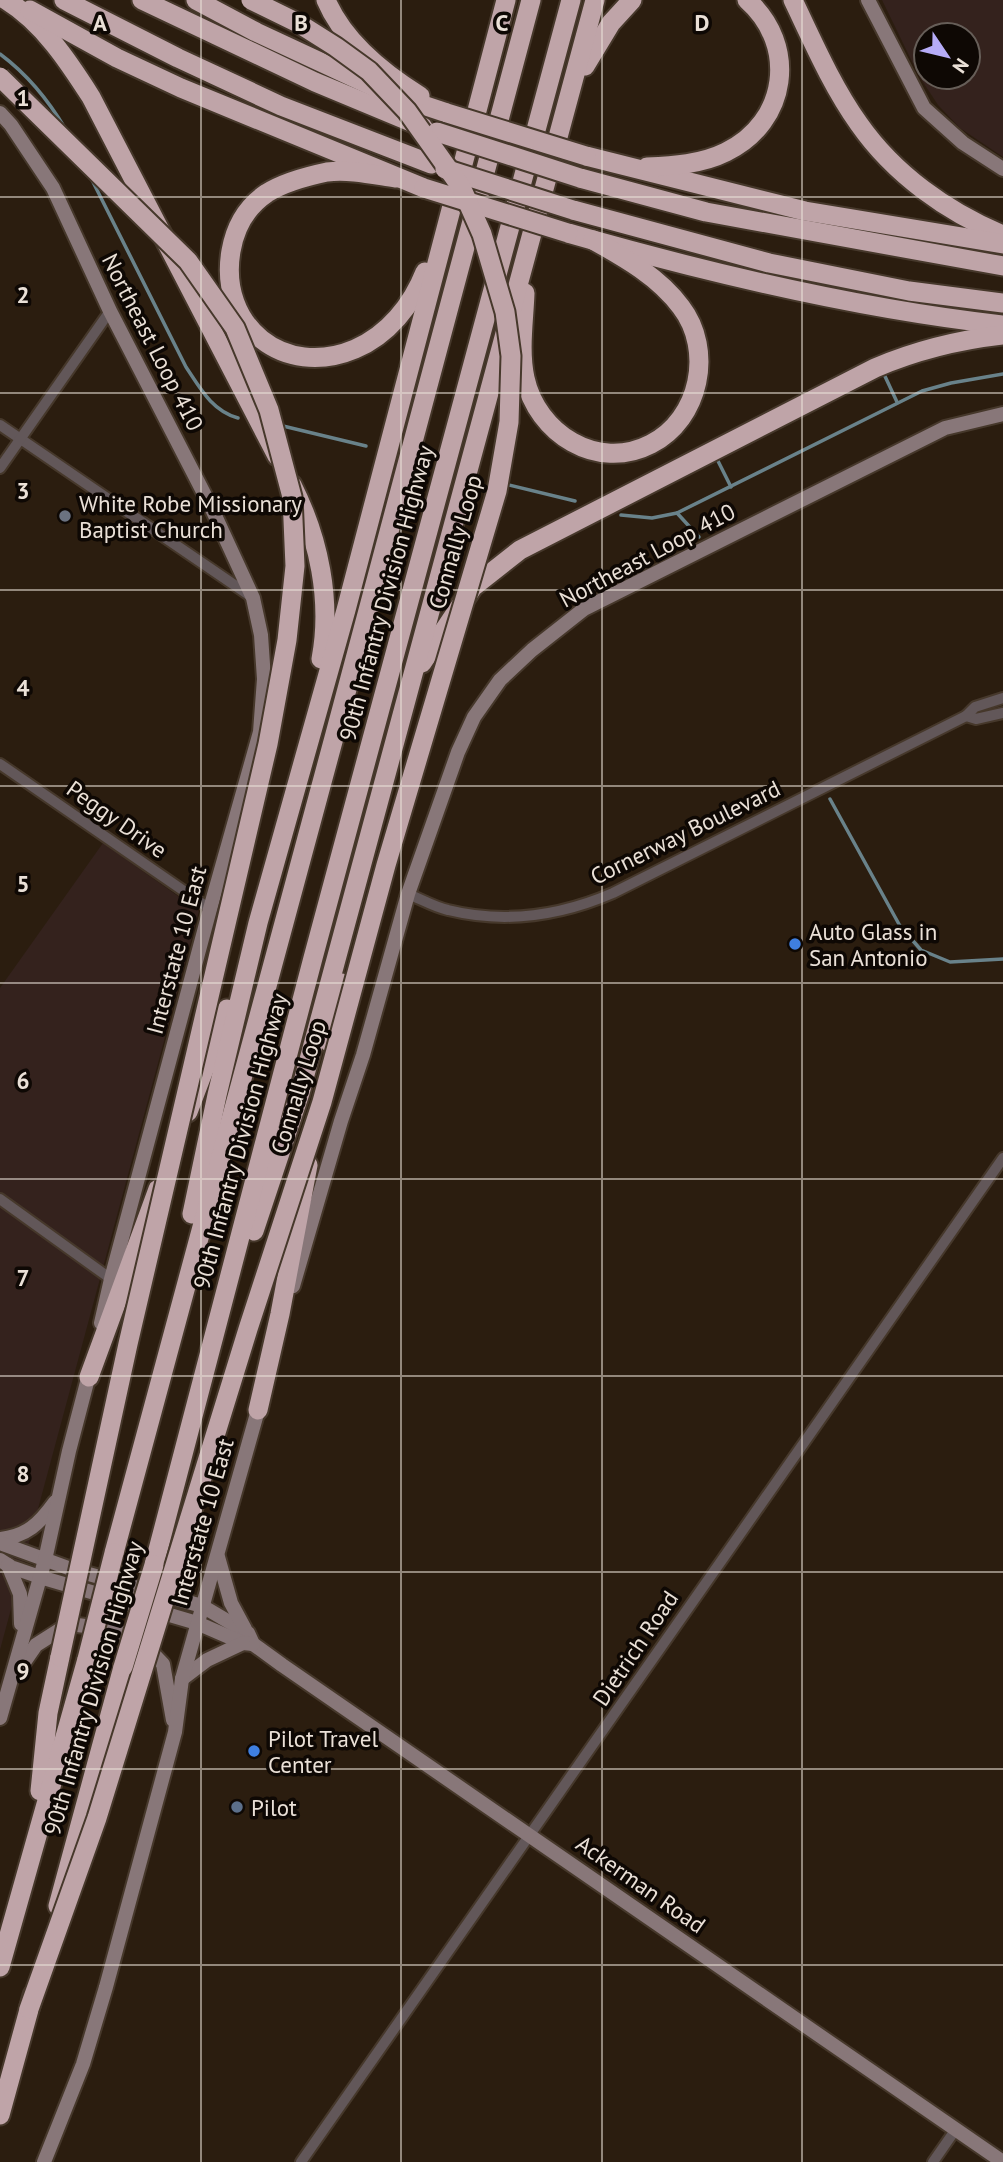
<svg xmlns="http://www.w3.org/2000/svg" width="1003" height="2162" font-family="'PT Sans',sans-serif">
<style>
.commercial{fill:#34221d;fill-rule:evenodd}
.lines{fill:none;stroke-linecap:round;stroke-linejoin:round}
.stream{stroke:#69828a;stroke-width:3.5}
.street-casing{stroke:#46382b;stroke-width:14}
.secondary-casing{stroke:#46382b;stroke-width:18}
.highway-casing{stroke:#46382b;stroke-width:23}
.street{stroke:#625759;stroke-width:10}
.secondary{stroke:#887779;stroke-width:14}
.highway{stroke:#bfa4a8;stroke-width:19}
.highway-bridge-casing{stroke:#46382b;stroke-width:23;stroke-linecap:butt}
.highway-bridge{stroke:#bfa4a8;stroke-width:19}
.grid{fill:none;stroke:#eae0d7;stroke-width:2;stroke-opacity:0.55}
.worship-dot{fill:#6b7280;stroke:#0e0804;stroke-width:2.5}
.shop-dot{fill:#3f7fe0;stroke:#0e0804;stroke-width:2.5}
.service-dot{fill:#5c6f8a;stroke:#0e0804;stroke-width:2.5}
.labels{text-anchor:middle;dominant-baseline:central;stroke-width:7;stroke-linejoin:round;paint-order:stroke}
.street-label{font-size:23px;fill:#eae0d7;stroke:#0e0804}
.poi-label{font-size:23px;fill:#eae0d7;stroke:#0e0804;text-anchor:start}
.grid-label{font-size:23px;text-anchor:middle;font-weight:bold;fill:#eae0d7;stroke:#0e0804;stroke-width:7;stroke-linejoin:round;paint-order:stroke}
</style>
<rect width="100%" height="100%" fill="#2b1d0f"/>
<g class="commercial">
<path d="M882,0h121v157l-43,-29 -22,-23 -19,-29zM968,35v42h-42v-42z"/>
<path d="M103,843l96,68 -199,739v-662z"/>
</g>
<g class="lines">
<g class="stream">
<path d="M0,54c27,20 49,47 66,76"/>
<path d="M92,180l94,187c14,21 26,44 52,51"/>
<path d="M883,372l14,30"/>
<path d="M283,426l83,20"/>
<path d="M716,457l15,30"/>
<path d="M505,484l70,17"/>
<path d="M677,513l22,24"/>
<path d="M621,515l31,3 25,-5 245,-122 29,-8 52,-9"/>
<path d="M830,799l70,127 21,24 29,12 53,-3"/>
</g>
<defs>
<g id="street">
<path d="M0,425l252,172"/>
<path d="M0,468l110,-157"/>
<path d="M966,716l10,3 27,-6"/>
<path d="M0,764l210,145"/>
<path d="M408,894c13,5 26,13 40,16 57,14 112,6 165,-17l353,-177 9,-9 28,-9"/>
<path d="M0,1199l111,80"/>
<path d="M301,2162l702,-1004"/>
<path d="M933,2162l23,-33"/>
</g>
<g id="secondary">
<path d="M868,0l56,108 39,35 40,26"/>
<path d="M0,113l11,12 42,63 57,123 102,198 41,89 8,37 3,44 -4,53 -50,177 -99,370 -10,44"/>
<path d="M293,1286l48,-165 22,-66 45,-161 50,-142 16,-35 26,-37 32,-30 52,-41 361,-181 58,-14"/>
<path d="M0,1539c27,-3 39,-15 55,-37"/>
<path d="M0,1543l71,26 131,37 46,27 5,11 29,21 721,497"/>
<path d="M218,1557l13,46 14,26"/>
<path d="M0,1560l11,7 29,10 157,46 46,20 10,1"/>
<path d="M8,1565l12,29 1,30"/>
<path d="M16,1674l20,-29 33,-21 41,5 28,9 25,26 10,56"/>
<path d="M182,1679l25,-19 36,-17"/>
<path d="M0,1718l45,-158 24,-109 22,-84"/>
<path d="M44,2162l39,-98 23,-77 69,-255 7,-53 78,-276"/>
</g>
<g id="highway">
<path d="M6,0c37,23 62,61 85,97l186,359"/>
<path d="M64,0l114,58 103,48 150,58"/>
<path d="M142,0l173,82 108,45"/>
<path d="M196,0l60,32 131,61 60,20"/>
<path d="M326,0c17,40 57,73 94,96"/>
<path d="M793,0c20,42 39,86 66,124 35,50 88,88 144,111"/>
<path d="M30,10l87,48 64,30 243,100"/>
<path d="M585,66l26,-43 21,-23"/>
<path d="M586,156l219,55 198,33"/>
<path d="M647,167c26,-1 55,-3 79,-15 62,-30 72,-107 21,-152"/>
<path d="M396,178c-21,-3 -47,-9 -69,-6 -19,4 -44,11 -60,21 -21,14 -32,35 -36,58 -13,75 53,128 124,98 33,-14 57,-44 70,-77"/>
<path d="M580,178l126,34 297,54"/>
<path d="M573,210l196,53 140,28 94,12"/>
<path d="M568,233c140,40 290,76 435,92"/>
<path d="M525,293c-1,28 -6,57 0,85 12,55 72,94 126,66 49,-25 63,-94 30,-137 -22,-30 -56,-49 -88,-67"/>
<path d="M292,485c27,53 40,116 29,174"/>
<path d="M422,663l51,-76 47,-37 355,-182c42,-18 83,-28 128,-33"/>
<path d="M330,1043l12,-60"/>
<path d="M188,1112l39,-103"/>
<path d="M192,1214l25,-119 41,-172 88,-313 160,-610"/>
<path d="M254,1231l46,-138 295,-1093"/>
<path d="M89,1377l69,-188"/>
<path d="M258,1410l22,-96 28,-149"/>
<path d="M114,1553l221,-819 196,-734"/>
<path d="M154,1565l159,-607 258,-958"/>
<path d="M40,1791l8,-78 12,-56"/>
<path d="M58,1906l65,-239"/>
<path d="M0,1967l87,-308"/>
<path d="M0,2115l33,-120"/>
</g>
</defs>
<use href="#street" class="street-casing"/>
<use href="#secondary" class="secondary-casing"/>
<use href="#highway" class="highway-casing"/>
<use href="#street" class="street"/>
<use href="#secondary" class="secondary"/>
<use href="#highway" class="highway"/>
<defs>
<g id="highway-bridge">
<path d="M0,77l188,184 47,67 34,82 23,87 3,69 -8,74 -19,104 -140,600 -68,313"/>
<path d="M447,113l139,43"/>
<path d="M437,132l143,46"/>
<path d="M445,169l128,41"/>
<path d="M424,188l144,45"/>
<path d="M87,1659l27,-106"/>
<path d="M123,1667l31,-102"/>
<path d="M29,2009l68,-191 151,-489 74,-227 64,-237 111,-374 12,-69 2,-66 -6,-44 -23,-78 -21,-47 -54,-76 -38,-40 -33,-24 -38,-24 -47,-23"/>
</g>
</defs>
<use href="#highway-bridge" class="highway-bridge-casing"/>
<use href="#highway-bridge" class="highway-bridge"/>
</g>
<path class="grid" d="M201,0v2162M401,0v2162M602,0v2162M802,0v2162M0,197h1003M0,393h1003M0,590h1003M0,786h1003M0,983h1003M0,1179h1003M0,1376h1003M0,1572h1003M0,1769h1003M0,1965h1003"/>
<circle class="worship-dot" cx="65" cy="516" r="7"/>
<g class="shop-dot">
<circle cx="795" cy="944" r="7"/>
<circle cx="254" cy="1751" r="7"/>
</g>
<circle class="service-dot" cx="237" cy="1807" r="7"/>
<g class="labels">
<g class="street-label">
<text transform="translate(153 342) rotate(63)">Northeast Loop 410</text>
<text transform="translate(455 542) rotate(-74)">Connally Loop</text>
<text transform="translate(647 555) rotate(-28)">Northeast Loop 410</text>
<text transform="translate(386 593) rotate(-75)">90th Infantry Division Highway</text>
<text transform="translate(117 819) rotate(35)">Peggy Drive</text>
<text transform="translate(685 832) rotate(-26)">Cornerway Boulevard</text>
<text transform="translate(176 950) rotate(-75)">Interstate 10 East</text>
<text transform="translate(298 1087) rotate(-73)">Connally Loop</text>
<text transform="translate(240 1141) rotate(-75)">90th Infantry Division Highway</text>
<text transform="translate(202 1522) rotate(-74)">Interstate 10 East</text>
<text transform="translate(635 1648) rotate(-56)">Dietrich Road</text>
<text transform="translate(93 1688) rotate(-74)">90th Infantry Division Highway</text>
<text transform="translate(641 1884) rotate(35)">Ackerman Road</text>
</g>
<g class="poi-label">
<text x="79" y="503">White Robe Missionary<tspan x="79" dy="26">Baptist Church</tspan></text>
<text x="809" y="931">Auto Glass in<tspan x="809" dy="26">San Antonio</tspan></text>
<text x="268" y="1738">Pilot Travel<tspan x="268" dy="26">Center</tspan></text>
<text x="251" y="1807">Pilot</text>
</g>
</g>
<g class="grid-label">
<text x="100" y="31">A</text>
<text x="301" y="31">B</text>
<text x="502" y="31">C</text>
<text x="702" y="31">D</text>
<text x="23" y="106">1</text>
<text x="23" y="303">2</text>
<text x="23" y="499">3</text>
<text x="23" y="696">4</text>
<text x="23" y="892">5</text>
<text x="23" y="1089">6</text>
<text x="23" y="1286">7</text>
<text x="23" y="1482">8</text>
<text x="23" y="1679">9</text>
</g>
<g transform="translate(947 56) rotate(125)"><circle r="33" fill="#0e0804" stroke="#665e58" stroke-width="2"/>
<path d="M0-5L12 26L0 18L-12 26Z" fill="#b6acf8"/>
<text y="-10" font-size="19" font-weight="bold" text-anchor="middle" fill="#eae0d7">N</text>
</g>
</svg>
